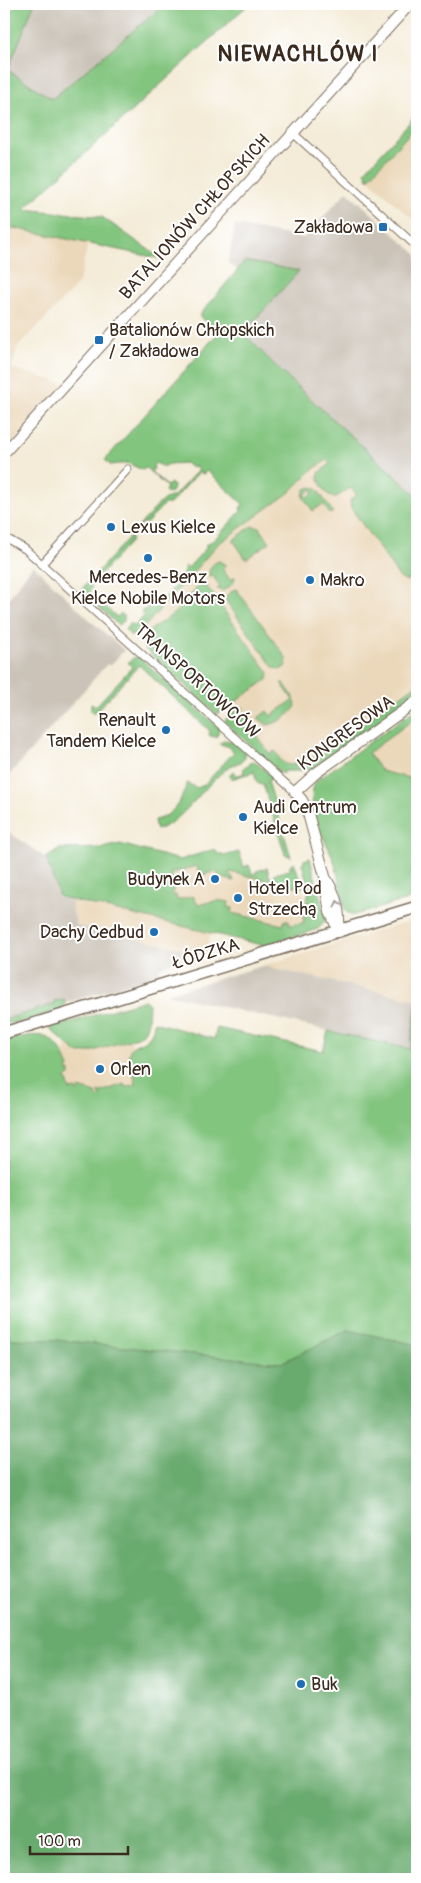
<svg xmlns="http://www.w3.org/2000/svg" width="421" height="1883" font-family="Pangolin,sans-serif">
<style>
.built{fill:#ebd8ba}
.industrial{fill:#cbc3b8}
.green{fill:#82c57f;stroke:#5e784e}
.forest{fill:#69aa6e;stroke:#526a46}
.lines{fill:none;stroke-linecap:round;stroke-linejoin:round}
.street-casing{stroke:#7c6e5f;stroke-width:9}
.secondary-casing{stroke:#7c6e5f;stroke-width:12}
.primary-casing{stroke:#7c6e5f;stroke-width:14}
.street{stroke:#fff;stroke-width:7}
.secondary{stroke:#fff;stroke-width:10}
.primary{stroke:#fff;stroke-width:11}
.oneway{stroke:#a79f9a}
.poi-dot{fill:#1f6fb2;stroke:#fff;stroke-width:2}
.labels{text-anchor:middle;dominant-baseline:central;stroke-width:4;stroke-linejoin:round;paint-order:stroke}
.street-label{font-size:18px;fill:#3b2a1e;stroke:#fff}
.poi-label{font-size:18px;fill:#3b2a1e;stroke:#fff;text-anchor:start}
.district-label{font-size:22px;font-weight:bold;letter-spacing:1px;fill:#3b2a1e;stroke:#fff}
</style>
<rect width="100%" height="100%" fill="#fff"/>
<filter id="ink" filterUnits="userSpaceOnUse"><feTurbulence type="fractalNoise" baseFrequency=".02" numOctaves="2"/><feDisplacementMap in="SourceGraphic" scale="10" xChannelSelector="R" yChannelSelector="G"/><feConvolveMatrix kernelMatrix="1 2 1 2 8 2 1 2 1" color-interpolation-filters="sRGB"/></filter>
<filter id="wash" filterUnits="userSpaceOnUse"><feTurbulence type="fractalNoise" baseFrequency=".0096" numOctaves="4" result="noise"/><feDisplacementMap in="SourceGraphic" scale="20" xChannelSelector="R" yChannelSelector="G"/><feGaussianBlur stdDeviation="1.12" result="paint"/><feColorMatrix in="noise" values="0 0 0 0 0 0 0 0 0 0 0 0 0 0 0 0 0 1.4 0 .05"/><feComposite in="paint" operator="in"/></filter>
<g filter="url(#wash)">
<rect width="100%" height="100%" fill="#f4ecd8"/>
<g class="built">
<path d="M417,125v98l-49,-44z"/>
<path d="M14,228l74,15 -9,40 -62,65 -5,20 54,16 -62,69v-222z"/>
<path d="M366,450l51,46v192l-117,83h-15l-45,-42 -16,-21 -83,-83 152,-171z"/>
<path d="M417,717v63l-36,-9 -13,-18z"/>
<path d="M197,864l103,23 4,7 8,34 -9,3 -130,-29 -9,-31z"/>
<path d="M74,902l137,31 -6,21 -128,-28 -6,-21z"/>
<path d="M417,919v81l-155,-34 128,-39z"/>
<path d="M130,1039l3,7 -4,5v6l7,27 -36,9 1,3 -2,2 -2,-1 -1,-4 -13,-4h-3v2l-3,1 -2,-3 -5,2 -4,-14 1,-8 2,-1 -6,-16 5,-6 9,7 6,2z"/>
</g>
<g class="industrial">
<path d="M34,4h131l-113,95 -44,-29z"/>
<path d="M347,191l70,64v241l-125,-114 -49,-49 55,-62 -53,-10 -6,9 -11,-7 7,-38 69,13z"/>
<path d="M33,565l58,56 33,29 -14,16 -3,-2 -103,117v-176z"/>
<path d="M4,829l42,29 12,40 16,4 -3,3 6,21 118,25 -37,18 3,5 -96,29 -2,-4 -8,2 -2,6 -2,-2 -47,15z"/>
<path d="M262,966l155,34 -7,49 -244,-55z"/>
</g>
<g class="green">
<path d="M4,4h30l-26,66 44,29 113,-95h84l-225,205 78,8 60,42 -148,-31 -10,3z"/>
<path d="M417,114v11l-49,54 -3,-8z"/>
<path d="M245,261l54,10 -56,62 49,49 125,114v79c-6,4 -10,8 -17,3l-49,-70 -1,-8 7,-6 -7,-6c-4,2 -9,7 -14,9 -8,3 -16,-14 -18,-20l2,-5 10,-8 -3,-4 -15,10 -22,22 -72,52 -80,90 -7,2 -6,-6 5,-7 5,3 9,-10 -3,-4 2,-2 18,-8 21,-24 3,-12 3,2 19,-21 -2,-2 9,-5 27,-29 -1,-3 3,-4 -36,-33 -4,3 -4,-2 -29,32h-6l-17,19h-4l-12,13v5l-41,45 2,2 -3,4 28,25 4,-4 3,3v5l-6,4 -36,-34v-2l78,-86 5,-4 9,-3 25,-27 -4,-3 -3,2 -6,-5 -17,1 -6,3 -7,-4 -3,3 1,3 -3,3 16,14 4,-3 3,4 -3,5 -4,1 -2,-2 2,-4 -21,-19 -4,2 -14,-7 -18,2 -5,-5 113,-127 -19,-17z"/>
<path d="M312,487l5,2 16,23 -3,2 -7,-10 -10,7 -10,-14 3,-2 2,2 6,-5 -2,-3 -9,7 2,-7z"/>
<path d="M252,526l7,1 11,15 -24,17 -13,-19z"/>
<path d="M219,561l7,4 -4,3 8,12 5,-3c0,7 -7,11 -13,14l-5,-2 3,-3 -8,-11 -3,2c-1,-7 3,-14 10,-16z"/>
<path d="M203,581l66,92 -1,6 -47,33 -5,2 -72,-66c-3,-18 19,-25 29,-34 11,-10 20,-23 30,-33z"/>
<path d="M235,589l2,1 50,69 -1,7 -6,4 -7,-3 -47,-66v-5z"/>
<path d="M139,657l80,71 -1,6 -2,3 -6,-1 -1,-2 1,-3 -71,-66 -45,49 -3,-3v-8l5,3 36,-39 -4,-4 5,-5z"/>
<path d="M281,683h3l10,15 2,8c-5,9 -19,18 -29,19l-9,-7 9,-7 4,5 22,-16z"/>
<path d="M417,684v11l-108,76 -3,-4 -6,4h-15l-3,3 -57,-52c2,-7 12,-16 19,-14l-3,4 29,42 5,-3c5,8 9,17 21,13l3,4z"/>
<path d="M417,708v9l-49,36 13,18 36,9v117l-59,17 -6,1 -7,-4c-4,-20 -7,-42 -15,-60 -2,-5 -5,-9 -7,-14 -7,-15 -16,-40 -7,-56z"/>
<path d="M225,740l10,2 10,10v6c-5,6 -10,5 -16,9 -25,17 -45,55 -73,63l-2,-10c19,-3 28,-20 33,-37l10,5 7,-3 30,-33 -7,-6 -8,-2z"/>
<path d="M254,761l19,16 -5,4 23,76 -6,-3 -22,-70 -6,-1 -3,-11 -23,7 -1,-4 4,-4 1,5 9,-3 -1,-5z"/>
<path d="M120,844l60,16 35,-11 2,4 7,3 15,-4 5,15 5,-2 3,9 5,-1 -1,-2 11,-3 3,10 5,-1 -1,-3 16,-4v-5l4,-3 9,26 -73,-16 -1,3 3,1 2,5 -12,-3 -1,-2h-3l-1,-5 -15,4 -1,-4h-3l-1,-5 -26,7 3,14 -2,8h4l1,5 16,-4 5,9c11,-3 20,-6 31,-3l-1,5 5,1 -1,5 51,12 2,-5h3l2,5 13,-2 6,-34 -7,-25 2,-4 6,-2 16,62 -8,9 -52,17 -207,-49 -13,-39 14,-9 43,-1z"/>
<path d="M64,999l1,5 -3,5 -42,14h-16v-3l47,-15 2,1 1,-5z"/>
<path d="M145,1000l4,4c-1,12 1,26 -11,33l-51,16h-10l-26,-23 -1,-2z"/>
<path d="M417,1003v342l-69,-15 -67,33 -225,-23 -52,-1v-297c34,-11 52,-12 65,26l-2,1 1,3 2,-1v5l-4,2 4,12 6,-1 1,3 2,-1v-3l17,5 1,4 2,1 2,-2 -3,-3 26,-9 2,3 10,-3c-1,-8 -8,-21 -7,-30 1,-15 24,-6 25,-32l60,17 3,-11 106,23 5,-20 82,18z"/>
</g>
<path class="forest" d="M348,1330l69,15v534h-413v-540l52,1 225,23z"/>
</g>
<g filter="url(#ink)">
<g class="lines">
<defs>
<g id="street">
<path d="M293,133l124,114"/>
<path d="M4,537l21,12 270,243"/>
<path d="M42,564l86,-95"/>
</g>
<g id="secondary">
<path d="M4,453l406,-449"/>
<path d="M327,880c10,17 13,31 12,50"/>
<path d="M339,932l-9,-20 -3,-16 -1,-16 -19,-70 -5,-10 -7,-8 21,-19 101,-72"/>
</g>
<path id="primary" d="M4,1033l413,-126"/>
</defs>
<use href="#street" class="street-casing"/>
<use href="#secondary" class="secondary-casing"/>
<use href="#primary" class="primary-casing"/>
<use href="#street" class="street"/>
<use href="#secondary" class="secondary"/>
<use href="#primary" class="primary"/>
</g>
<defs><path id="oneway-chevron" d="M-2-3.5L2.5 0L-2 3.5" fill="none" stroke-width="1.6" stroke-linecap="round" stroke-linejoin="round" transform="scale(1.25)"/></defs>
<use class="oneway" href="#oneway-chevron" transform="translate(338 904) rotate(-104)"/>
</g>
<g class="poi-dot">
<rect x="378" y="222" width="10" height="10" rx="2.5"/>
<rect x="94" y="335" width="10" height="10" rx="2.5"/>
<circle cx="111" cy="527" r="5"/>
<circle cx="148" cy="558" r="5"/>
<circle cx="310" cy="580" r="5"/>
<circle cx="166" cy="730" r="5"/>
<circle cx="243" cy="817" r="5"/>
<circle cx="215" cy="879" r="5"/>
<circle cx="238" cy="898" r="5"/>
<circle cx="154" cy="932" r="5"/>
<circle cx="100" cy="1069" r="5"/>
<circle cx="301" cy="1684" r="5"/>
</g>
<g class="labels">
<g class="street-label">
<text transform="translate(195 217) rotate(-48)">BATALIONÓW CHŁOPSKICH</text>
<text transform="translate(197 681) rotate(42)">TRANSPORTOWCÓW</text>
<text transform="translate(346 733) rotate(-36)">KONGRESOWA</text>
<text transform="translate(206 954) rotate(-17)">ŁÓDZKA</text>
</g>
<g class="poi-label">
<text x="373" y="227" text-anchor="end">Zakładowa</text>
<text x="109" y="330">Batalionów Chłopskich<tspan x="109" dy="21">/ Zakładowa</tspan></text>
<text x="121" y="527">Lexus Kielce</text>
<text x="148" y="577" text-anchor="middle">Mercedes-Benz<tspan x="148" dy="21">Kielce Nobile Motors</tspan></text>
<text x="320" y="580">Makro</text>
<text x="156" y="720" text-anchor="end">Renault<tspan x="156" dy="21">Tandem Kielce</tspan></text>
<text x="253" y="807">Audi Centrum<tspan x="253" dy="21">Kielce</tspan></text>
<text x="205" y="879" text-anchor="end">Budynek A</text>
<text x="248" y="888">Hotel Pod<tspan x="248" dy="21">Strzechą</tspan></text>
<text x="144" y="932" text-anchor="end">Dachy Cedbud</text>
<text x="110" y="1069">Orlen</text>
<text x="311" y="1684">Buk</text>
</g>
<g class="district-label">
<text x="298" y="54">NIEWACHLÓW I</text>
</g>
</g>
<rect width="421" height="1883" fill="none" stroke="#fff" stroke-width="20"/>
<path d="M30 1846v8h98v-8" fill="none" stroke="#3b2a1e" stroke-width="2.5"/>
<text x="38" y="1846" font-size="15" fill="#3b2a1e" stroke="#ffffff" stroke-width="4" paint-order="stroke">100 m</text>
</svg>
